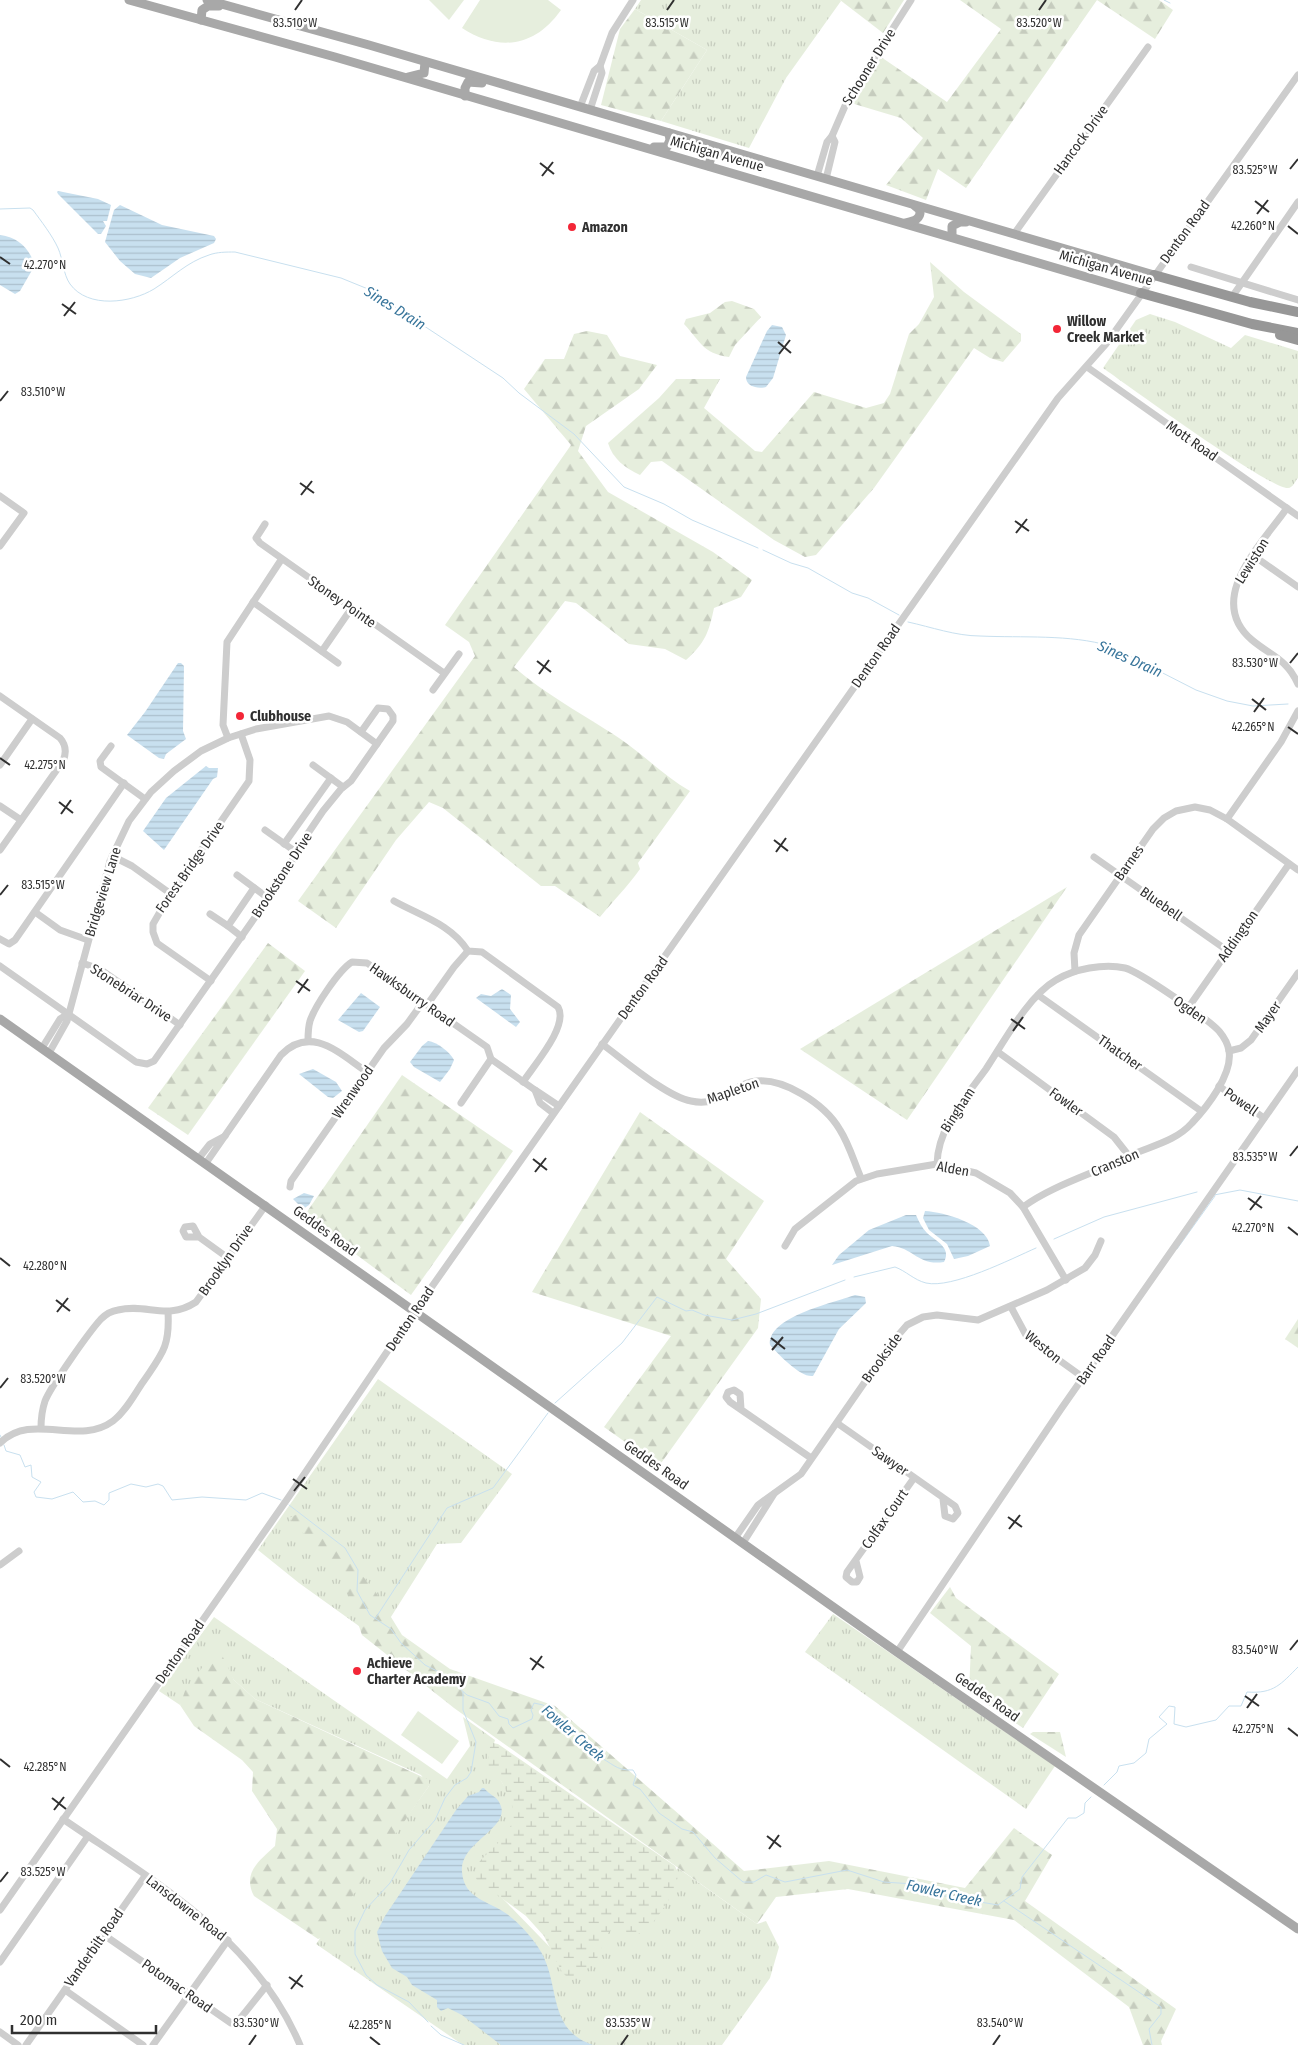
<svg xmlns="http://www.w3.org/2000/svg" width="1298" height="2045" font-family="'Fira Sans Condensed',sans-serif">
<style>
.grass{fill:url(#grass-tufts)}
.forest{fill:url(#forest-firs)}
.wetland{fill:url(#wetland-marsh)}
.garden{fill:#e6eedd}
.water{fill:url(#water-rules)}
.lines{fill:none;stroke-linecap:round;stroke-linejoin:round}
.stream{stroke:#c8e0ef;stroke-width:1}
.minor{stroke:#cdcdcd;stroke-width:7}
.major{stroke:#a8a8a8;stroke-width:9}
.highway{stroke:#979797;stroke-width:10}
.ticks{fill:none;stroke:#303030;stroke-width:2}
.poi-dot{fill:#f32637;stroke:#fff;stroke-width:2}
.labels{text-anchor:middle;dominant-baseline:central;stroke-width:5;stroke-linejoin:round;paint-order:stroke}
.street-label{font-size:14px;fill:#303030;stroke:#fff}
.poi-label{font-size:14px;font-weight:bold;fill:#303030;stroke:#fff;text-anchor:start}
.water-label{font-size:15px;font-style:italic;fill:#37749a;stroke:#fff}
.ticks-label{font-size:12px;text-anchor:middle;fill:#303030;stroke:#fff;stroke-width:5;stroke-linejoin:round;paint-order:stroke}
</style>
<defs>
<pattern id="grass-tufts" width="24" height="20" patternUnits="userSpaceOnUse" patternTransform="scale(1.25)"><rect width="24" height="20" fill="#e6eedd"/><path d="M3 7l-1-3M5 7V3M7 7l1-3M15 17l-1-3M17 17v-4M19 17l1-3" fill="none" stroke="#c6ccbe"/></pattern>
<pattern id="forest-firs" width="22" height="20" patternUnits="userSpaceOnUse" patternTransform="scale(1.25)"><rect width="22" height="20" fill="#e6eedd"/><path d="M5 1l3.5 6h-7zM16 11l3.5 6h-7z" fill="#c6ccbe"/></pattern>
<pattern id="wetland-marsh" width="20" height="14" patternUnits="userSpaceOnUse" patternTransform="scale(1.25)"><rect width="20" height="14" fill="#e6eedd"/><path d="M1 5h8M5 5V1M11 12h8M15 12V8" fill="none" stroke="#c6ccbe"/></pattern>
<pattern id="water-rules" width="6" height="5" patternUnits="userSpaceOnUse" patternTransform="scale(1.25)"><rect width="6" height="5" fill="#c8e0ef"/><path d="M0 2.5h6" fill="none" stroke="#acc0cd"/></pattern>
</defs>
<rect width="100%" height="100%" fill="#fff"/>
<g class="grass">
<path d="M641,0h199l1,1 -55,77 -37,70 -88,-27 46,-71 -72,-41z"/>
<path d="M1150,314l25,8 56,26 14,-13 53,16v127c-3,3 -5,10 -10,10 -17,2 -161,-103 -185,-120l33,-48z"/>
<path d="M378,1379l134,95 -51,69 -24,1 -60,95 -78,-56 -41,-33z"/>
<path d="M833,1614l222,152 -29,43 -221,-157z"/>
<path d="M214,1617l233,162 23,-33 -7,-29 32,23 -6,20 32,55 -42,59 95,98 29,-43 45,-5 30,-56 79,56 9,-3 13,26 -9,31 -48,67h-259l-147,-101 113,-158 -8,-11 -166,-76 -21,-19 -19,-29 -35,54 -21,-14z"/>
</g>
<g class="forest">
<path d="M840,0h64l-21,33z"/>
<path d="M960,0h199l14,10 -18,29 -58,-39 -131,188 -28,-19 -12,31 -40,-15 37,-47 -22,-20 -50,-15 30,-46 66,45 54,-73z"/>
<path d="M635,9l72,41 -46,71 -60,-16 19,-76z"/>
<path d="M930,262l34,30 57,42v7l-18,21 -13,-4 -16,-10 -100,140 -58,67 -11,2 -31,-17 -112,-79 -11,1 -11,13c-15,-7 -27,-16 -32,-32l51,-45 17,-19h44l-16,29 51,43 7,1 52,-60 52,16 18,-5 6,-9 19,-60 10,-10 15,-27z"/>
<path d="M732,301l22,8 7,8 -26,28 -6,12c-27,-4 -28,-15 -45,-33l2,-5 24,-6 15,-11z"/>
<path d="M587,331l20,4 13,21 37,9 -18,24 -53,37 -8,25 30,41 105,60 39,28 -11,17 -27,11c-5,24 -9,35 -28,52l-21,-11 -36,-5 -53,-41 -11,-2 -51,66c29,26 72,49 105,71 25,17 45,38 71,53l-52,72 2,6c-12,17 -26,31 -40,48l-45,-31h-14l-98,-78 -14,-6 -33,38 -60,88 -38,-27 177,-245 -6,-14 -24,-17 126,-180 -47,-56 21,-30h19l10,-25z"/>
<path d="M1067,887l-160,233 -107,-71z"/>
<path d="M268,943l37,28 -117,164 -40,-27z"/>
<path d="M402,1075l111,76 -102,144 -107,-79z"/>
<path d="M640,1112l124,89 -38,58 35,40 -3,29 -99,138 -55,-39 67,-91 -139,-44z"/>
<path d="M1298,1319v29l-13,-9z"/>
<path d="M308,1509l67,82 27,44 48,34 105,37 189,165 85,-10 136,27 49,-60 38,27 -27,46 151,108 -15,32 1,4h-19l-14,-38 -115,-87 -166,-31 -72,8 -19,27 -303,-216 -92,-73 -20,-59 -53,-58z"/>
<path d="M950,1587l6,11 103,76 -36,54 -54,-36 2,-46 -41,-33z"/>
<path d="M215,1650l6,3 13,27 21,19 174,81v6l-105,151 -6,2 -64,-43c-12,-23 5,-35 21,-50l2,-17 -25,-38 1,-19 -11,-12 -48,-34 -14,-21 5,-14z"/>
<path d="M1033,1732h27l6,25 -36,-23z"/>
</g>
<path class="wetland" d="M493,1743l5,1 177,122c1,3 3,5 3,7 1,15 -25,57 -40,61 -9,2 -18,-4 -27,-4l-4,4 -11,27 -17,15h-13l-4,-4 -18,-36 -18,-20 -50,-37 1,-13 3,-5c21,-23 45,-35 27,-68 -2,-4 -4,-10 -7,-13 -4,-5 -9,-9 -13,-14l3,-19z"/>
<g class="garden">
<path d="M429,0h35l-15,20z"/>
<path d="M480,0h68l13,10c-26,37 -62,42 -99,18z"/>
<path d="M418,1711l41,30 -17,23 -41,-29z"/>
</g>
<g class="water">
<path d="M58,191l40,8 13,6 -4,16h-4l3,5 -5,8h-3l-40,-40 -1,-2z"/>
<path d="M120,205l42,20 52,11 2,3 -2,4 -34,15 -29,20 -16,-4 -15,-13 -15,-19 9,-32z"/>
<path d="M0,235c19,3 28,12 35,30l-15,26 -5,3 -15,-9z"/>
<path d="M772,325l10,2 4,8 -13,43 -7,9c-8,2 -20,0 -20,-10l21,-46z"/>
<path d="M178,663h3l3,3 -1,65 3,8 -20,15 -2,5 -5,-1 -32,-23 18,-23z"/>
<path d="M206,766l3,2h9l-1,9 -4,2 -49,71 -21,-19 23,-33z"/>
<path d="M502,989l9,6 -1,14 10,13 -4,5 -40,-29 5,-4 10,2z"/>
<path d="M361,993l19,14 -17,24 -4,1 -21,-12z"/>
<path d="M428,1041c9,1 22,11 26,19l-4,9 -10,13 -26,-15 -4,-5 12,-16z"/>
<path d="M313,1069l23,13 6,9 -9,7 -5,-1 -29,-23z"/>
<path d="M304,1193l10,3 -5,9 -6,4 -10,-10z"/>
<path d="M925,1211c19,1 62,13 65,35l-22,10 -14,3 -7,-15 -18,-14 -6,-12z"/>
<path d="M906,1215h10c3,7 6,13 11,18 9,8 25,15 17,29 -26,4 -30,-14 -52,-16l-60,19 7,-10 30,-25z"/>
<path d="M855,1295l10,2 1,6 -27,26 -26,47c-12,2 -35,-22 -43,-31 -3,-28 63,-42 85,-50z"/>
<path d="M482,1788h2c5,7 13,8 16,16 12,24 -41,38 -38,68 2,27 27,29 45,42 12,9 22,20 31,33 24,35 7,82 55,98h-92l-39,-30 -14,-7 -7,3 -4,-4v-7l-25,-15 -5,-8 -15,-9 -10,-17 -5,-19 8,-16 71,-106 12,-14 11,-4z"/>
</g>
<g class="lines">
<g class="stream">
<path d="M1164,0l6,3"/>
<path d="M0,209l30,-1 3,2c8,11 19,25 25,38 5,11 5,26 12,36 18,25 61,19 84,5 19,-12 33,-27 55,-34 8,-3 17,-3 26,-3l106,26 27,11 135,89 16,15 55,41 50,53 40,17 28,16 66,28"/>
<path d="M763,550l28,13 17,5 44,25 16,5 31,17"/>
<path d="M908,622c23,5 48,14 72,14 42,2 90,-2 130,10l86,44 31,11 26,5 35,-2"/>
<path d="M1214,1195l26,-5 58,11"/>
<path d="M1054,1239l50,-22 93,-25"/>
<path d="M1177,1249l38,-53"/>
<path d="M854,1277l41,-10c11,4 19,13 31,16 26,6 85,-24 110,-35"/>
<path d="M555,1403l67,-60 35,-46 29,14 6,-1 12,5 28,5 24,-6 89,-34"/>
<path d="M0,1435l2,4"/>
<path d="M4,1445l2,6 14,4 5,12 6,-2 1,12 9,5 -7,10 2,5 16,2 21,-7 10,10 12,-1 9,4 5,-5v-7l22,-9 15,3 12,-3 5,2 9,14 30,-3 44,3 16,-7 19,7"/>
<path d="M289,1505l56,43 13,22 -1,21 13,24 21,14 10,14 24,22 18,9 24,21 22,8 10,13 9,3 1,5 4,4 19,-9 1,-4 -2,-5 3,-7 9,2 27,25 22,16 5,10c15,6 18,15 36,14l3,5 -3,10 7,4 19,24 23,16 11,3 22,26 28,24h11l12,-7 19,7 62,-12 37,12 29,2 14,9 71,12 22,-16 2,-12 46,-59h8l8,-5 1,-10 6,-6"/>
<path d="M375,1619l72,-111 46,-20 55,-75"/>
<path d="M1104,1785l13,-13 2,-6 15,-3 12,-10 3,-14 18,-15 -8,-7 10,-11 6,1 -1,17 12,3 30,-7 13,-14h12l6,-14c27,2 34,-8 51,-25"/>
<path d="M1004,1901l157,106v7l-12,15 3,16"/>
<path d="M428,2022l-19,-20 -32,-17 -11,-10 -11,-21v-23l10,-21 25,-27 19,-33 26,-30 10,-22 10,-13 12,-7 4,-6 5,-30 -13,-32v-18"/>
<path d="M431,2026l10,9 23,10"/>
</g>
<g class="minor">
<path d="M600,66l12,-33 21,-33"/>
<path d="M580,107l14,-36 6,-5 2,7 -12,37"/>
<path d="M832,136l16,-37 63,-99"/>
<path d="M817,176l10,-34 5,-6 3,6 -9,37"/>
<path d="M1014,234l134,-187"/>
<path d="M1191,267l107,33"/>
<path d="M1232,297l66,-95"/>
<path d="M1087,367l211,149"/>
<path d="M0,496l24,17 -24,33"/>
<path d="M1287,508c-25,36 -83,91 -35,132 19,16 35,19 46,44"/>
<path d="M265,524l-9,14 4,5 184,130"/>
<path d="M1254,556l44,31"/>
<path d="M253,602l85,61"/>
<path d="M322,651l29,-42"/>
<path d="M433,690l26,-36"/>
<path d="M0,696l60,42c6,7 7,14 3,23l-63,89"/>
<path d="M228,738l-5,-13 4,-83 54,-82"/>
<path d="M111,746l-11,15 1,6 44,32"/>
<path d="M0,765l32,-46"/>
<path d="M313,765l30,22"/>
<path d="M0,806l21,14"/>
<path d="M1227,819l54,-77 17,-31"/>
<path d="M265,830l31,22"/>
<path d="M284,844l47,-66"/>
<path d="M112,856l20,10 39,28"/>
<path d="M1094,857l134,94"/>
<path d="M237,875l31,23"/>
<path d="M394,901c27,15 57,23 74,50l14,1 76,55c11,19 -24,58 -35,75"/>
<path d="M35,912l25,18 28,10"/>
<path d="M210,914l18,12"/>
<path d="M242,937l-14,-11 26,-38"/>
<path d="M0,939l9,5 6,-4 109,-157"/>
<path d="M82,963l18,6 80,56"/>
<path d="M0,966l136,96 11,2 7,-3 135,-192 7,-18 27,-40 18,-22 10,-8 42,-60v-5l-5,-7 -10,-1 -17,24"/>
<path d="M1075,971l-1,-18 5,-18 74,-106 11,-11 12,-7 19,-4 15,3 17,9 71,51"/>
<path d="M211,981l-54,-38 -4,-11v-8l15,-26 81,-117 1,-21 -9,-26"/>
<path d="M1038,995l163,116"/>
<path d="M427,1005l27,-38 14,-16"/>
<path d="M1188,1008l101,-144"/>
<path d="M308,1041c0,-7 0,-13 2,-20 5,-15 29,-51 42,-59l15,1 120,84 4,12 -30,44"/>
<path d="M602,1044c22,16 65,53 89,57 28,6 37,-13 60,-19 30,-7 74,22 89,48 9,14 14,32 21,48"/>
<path d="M42,1048l18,-29 8,-5"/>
<path d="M1229,1051l12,-3 10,-8 47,-67"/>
<path d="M998,1052l116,85 15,19"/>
<path d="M49,1053l18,-32 43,-160 19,-40 22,-29 23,-21 27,-20 27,-13 28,-9 73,-13 18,6 30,22"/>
<path d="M491,1059l44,31"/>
<path d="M1219,1086l45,32"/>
<path d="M553,1113l-13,-10 -5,-13 24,16"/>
<path d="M199,1158l11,-14 15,-8"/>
<path d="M206,1163l75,-108c30,-31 59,-1 86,17"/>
<path d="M937,1164c1,-37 28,-66 49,-95 18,-27 42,-73 70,-89 18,-11 48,-17 69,-12 15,4 83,51 94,63 5,6 9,13 10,20 4,23 -22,56 -37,72 -17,19 -42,23 -63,33 -35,18 -74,28 -106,51"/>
<path d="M290,1187l1,-6 93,-133 23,-24 16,-22"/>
<path d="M199,1237l-6,-11 -8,1 -2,4 3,6h13l29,21"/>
<path d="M785,1246l10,-17 61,-48 21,-7 60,-10 39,9 34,20 13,14 43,73"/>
<path d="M1011,1307l16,30 57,41"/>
<path d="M741,1409l-1,-15 -6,-4 -6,2 -2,5 4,5 81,56"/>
<path d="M837,1423l118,83 3,7 -5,6 -8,-3 -2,-17"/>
<path d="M41,1428c0,-9 1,-18 4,-27 6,-15 44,-69 56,-82 5,-5 10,-8 17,-9 29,-7 49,11 78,-8l70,-97"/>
<path d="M0,1443c32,-32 78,4 113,-22 13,-10 21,-26 30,-39 19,-28 27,-35 25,-70"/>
<path d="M735,1538l23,-33 43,-31 93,-134 13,-15 16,-8 14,-2 41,5 69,-30 38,-22 10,-13 6,-14"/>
<path d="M743,1543l31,-49"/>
<path d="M856,1561l4,16 -3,5h-5l-6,-5 1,-5 67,-94"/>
<path d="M0,1565l19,-14"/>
<path d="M897,1652l164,-243 237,-339"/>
<path d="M63,1819c93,64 191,118 237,226"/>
<path d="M0,1910l288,-412 126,-186 644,-914 48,-54 192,-269"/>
<path d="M104,1935l127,88 8,-3 28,-35"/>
<path d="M0,1962l88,-126"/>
<path d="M65,1990l78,55"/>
<path d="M0,2032l18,13"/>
<path d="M26,2045l119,-169"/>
<path d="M153,2045l75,-105"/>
</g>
<g class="major">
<path d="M129,0l206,57 806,236"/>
<path d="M207,0l162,45 785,230"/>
<path d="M201,20l1,-10 6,-4h11"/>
<path d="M408,77l16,-4 1,-11"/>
<path d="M465,96v-8l3,-6 14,1"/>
<path d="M654,147h13l3,-7 -1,-7"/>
<path d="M709,166c1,-13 8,-13 20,-12"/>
<path d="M905,223c8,-2 16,-3 15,-13l-5,-4"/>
<path d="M952,237v-11l8,-4h6"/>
<path d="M0,1019l897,633 401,277"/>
</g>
<g class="highway">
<path d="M1154,275l96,27 48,10"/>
<path d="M1141,293l111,31 46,9"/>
<path d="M1280,335l18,5"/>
</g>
</g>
<path class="ticks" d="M295,10l7,-10M667,10l7,-10M1039,10l7,-10M540,163l14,11M1290,169l8,-10M542,176l11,-14M1255,201l14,11M1257,214l11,-14M1288,226l10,8M0,257l10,7M62,304l14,10M64,316l11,-14M778,342l13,11M779,354l11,-14M0,401l8,-10M300,483l14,10M301,495l11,-14M1015,521l14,10M1016,533l11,-14M537,661l14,11M1290,663l8,-10M539,674l10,-14M1252,699l14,11M1254,712l10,-14M1288,727l10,7M0,758l10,7M59,802l14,11M61,814l10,-14M774,840l14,11M776,852l10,-14M0,895l8,-10M296,981l14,10M298,993l10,-14M1011,1019l14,10M1013,1031l10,-14M1290,1156l8,-10M533,1159l14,11M535,1172l11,-14M1248,1198l14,10M1250,1210l11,-14M1288,1227l10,8M0,1258l10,8M56,1300l14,11M57,1312l11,-14M771,1338l14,11M772,1350l11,-13M0,1388l8,-10M293,1479l14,10M294,1491l11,-14M1008,1517l14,10M1009,1529l11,-14M1290,1650l8,-10M530,1658l14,10M532,1670l10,-14M1245,1696l14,10M1247,1708l10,-14M1288,1728l10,8M0,1759l10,8M52,1798l14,11M54,1810l10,-13M767,1836l14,11M769,1849l10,-14M0,1882l8,-10M289,1977l14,10M291,1989l11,-14M370,2037l10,8M249,2045l7,-10M621,2045l7,-10M993,2045l7,-10"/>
<g class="poi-dot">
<circle cx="572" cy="227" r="5"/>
<circle cx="1057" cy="329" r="5"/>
<circle cx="240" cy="716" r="5"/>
<circle cx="357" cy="1671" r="5"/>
</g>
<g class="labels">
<g class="street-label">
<text transform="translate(869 67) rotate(-58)">Schooner Drive</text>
<text transform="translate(1081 140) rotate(-54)">Hancock Drive</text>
<text transform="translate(717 154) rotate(16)">Michigan Avenue</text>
<text transform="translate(1185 232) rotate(-54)">Denton Road</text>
<text transform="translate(1106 268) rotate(16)">Michigan Avenue</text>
<text transform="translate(1192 441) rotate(35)">Mott Road</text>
<text transform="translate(1252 561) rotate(-58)">Lewiston</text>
<text transform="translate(342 602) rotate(35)">Stoney Pointe</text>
<text transform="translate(876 656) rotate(-55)">Denton Road</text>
<text transform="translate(1129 863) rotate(-55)">Barnes</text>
<text transform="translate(190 867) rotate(-55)">Forest Bridge Drive</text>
<text transform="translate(282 875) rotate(-57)">Brookstone Drive</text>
<text transform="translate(103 892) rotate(-73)">Bridgeview Lane</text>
<text transform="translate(1161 904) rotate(35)">Bluebell</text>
<text transform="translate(1238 936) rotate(-55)">Addington</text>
<text transform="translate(643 988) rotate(-54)">Denton Road</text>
<text transform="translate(131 993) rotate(33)">Stonebriar Drive</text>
<text transform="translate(412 995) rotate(35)">Hawksburry Road</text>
<text transform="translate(1190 1010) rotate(35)">Ogden</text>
<text transform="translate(1268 1017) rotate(-55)">Mayer</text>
<text transform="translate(1120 1053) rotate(35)">Thatcher</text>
<text transform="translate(733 1091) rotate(-19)">Mapleton</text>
<text transform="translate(353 1092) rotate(-55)">Wrenwood</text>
<text transform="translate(1066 1102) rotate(36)">Fowler</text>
<text transform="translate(1241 1102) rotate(35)">Powell</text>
<text transform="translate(958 1110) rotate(-57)">Bingham</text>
<text transform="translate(1115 1163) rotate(-23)">Cranston</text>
<text transform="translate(953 1169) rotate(10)">Alden</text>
<text transform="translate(325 1231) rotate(36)">Geddes Road</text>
<text transform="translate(226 1260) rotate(-55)">Brooklyn Drive</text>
<text transform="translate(410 1319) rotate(-56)">Denton Road</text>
<text transform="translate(1043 1347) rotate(39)">Weston</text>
<text transform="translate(882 1358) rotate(-54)">Brookside</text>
<text transform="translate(1096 1360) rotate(-55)">Barr Road</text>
<text transform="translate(890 1461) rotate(35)">Sawyer</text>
<text transform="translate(656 1465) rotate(35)">Geddes Road</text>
<text transform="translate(885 1519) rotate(-55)">Colfax Court</text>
<text transform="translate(180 1652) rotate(-55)">Denton Road</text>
<text transform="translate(987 1697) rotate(35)">Geddes Road</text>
<text transform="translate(186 1908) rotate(38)">Lansdowne Road</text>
<text transform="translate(94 1948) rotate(-55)">Vanderbilt Road</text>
<text transform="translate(177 1986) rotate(35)">Potomac Road</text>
</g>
<g class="poi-label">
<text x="582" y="227">Amazon</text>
<text x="1067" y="321">Willow<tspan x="1067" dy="16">Creek Market</tspan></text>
<text x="250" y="716">Clubhouse</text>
<text x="367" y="1663">Achieve<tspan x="367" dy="16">Charter Academy</tspan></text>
</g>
<g class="water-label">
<text transform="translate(395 308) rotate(32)">Sines Drain</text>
<text transform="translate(1130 659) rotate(24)">Sines Drain</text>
<text transform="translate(573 1733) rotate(41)">Fowler Creek</text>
<text transform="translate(944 1893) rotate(13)">Fowler Creek</text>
</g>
</g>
<g class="ticks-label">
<text x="295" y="27">83.510°W</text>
<text x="667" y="27">83.515°W</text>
<text x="1039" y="27">83.520°W</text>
<text x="1255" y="174">83.525°W</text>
<text x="1253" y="230">42.260°N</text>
<text x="45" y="269">42.270°N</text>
<text x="43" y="396">83.510°W</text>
<text x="1255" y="667">83.530°W</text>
<text x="1253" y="731">42.265°N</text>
<text x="45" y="769">42.275°N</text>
<text x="43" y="889">83.515°W</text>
<text x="1255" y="1161">83.535°W</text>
<text x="1253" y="1232">42.270°N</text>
<text x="45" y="1270">42.280°N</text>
<text x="43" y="1383">83.520°W</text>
<text x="1255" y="1654">83.540°W</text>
<text x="1253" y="1733">42.275°N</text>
<text x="45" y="1771">42.285°N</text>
<text x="43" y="1876">83.525°W</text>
<text x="256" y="2027">83.530°W</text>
<text x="628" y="2027">83.535°W</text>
<text x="1000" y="2027">83.540°W</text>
<text x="370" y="2029">42.285°N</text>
</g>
<path d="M12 2025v8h144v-8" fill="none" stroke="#303030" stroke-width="2.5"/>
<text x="20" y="2025" font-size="15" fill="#303030" stroke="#ffffff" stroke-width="4" paint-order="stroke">200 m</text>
</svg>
